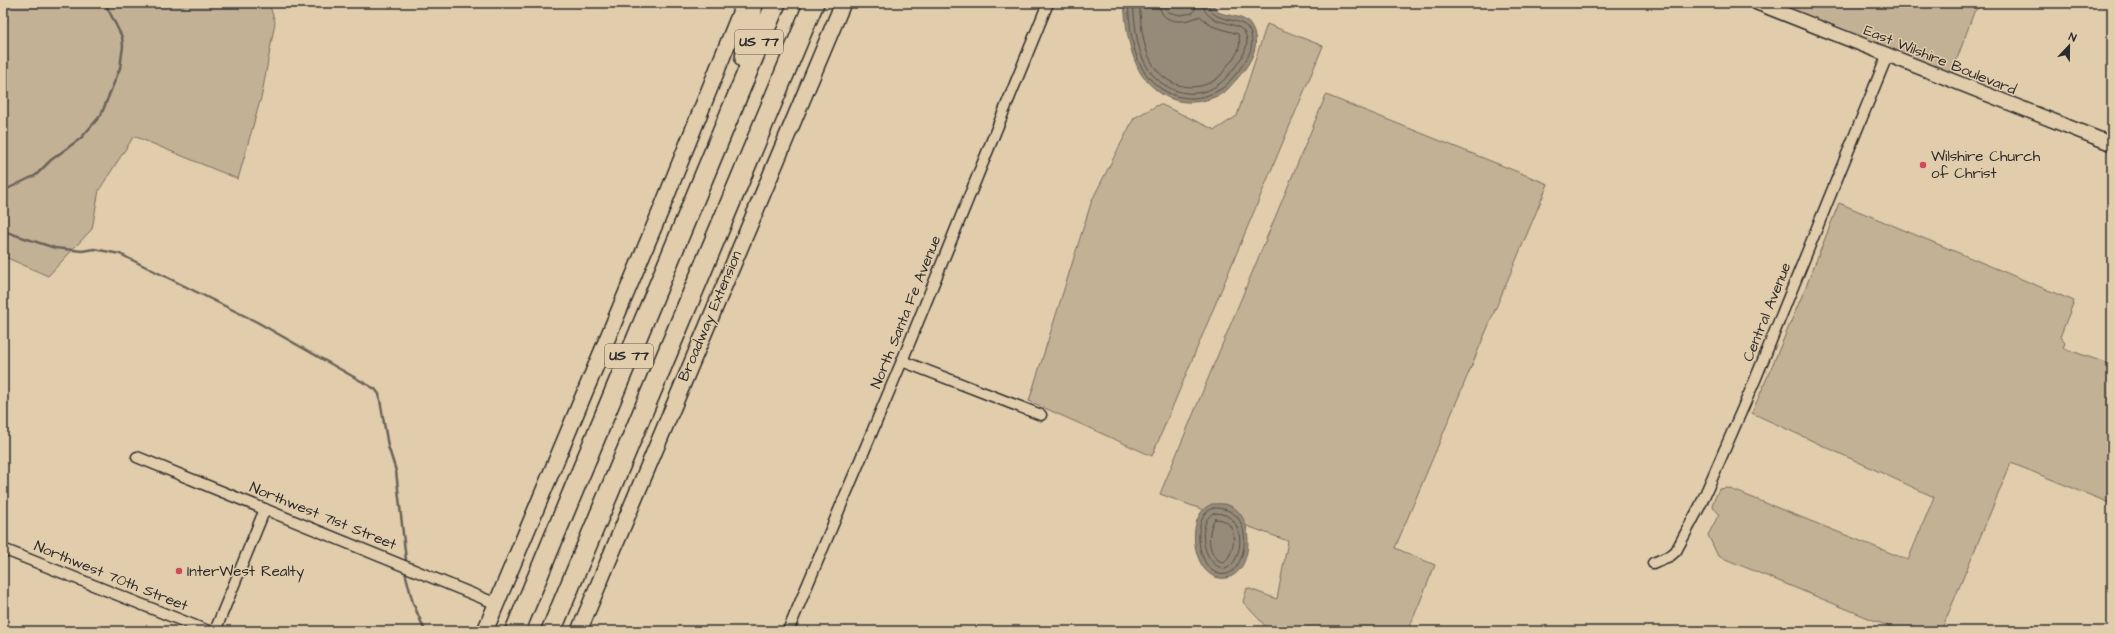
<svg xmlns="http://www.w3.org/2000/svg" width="2115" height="634" font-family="'Architects Daughter',sans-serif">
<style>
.green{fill:#c3b196;stroke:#776e60}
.water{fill:#968a78;stroke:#6b6459}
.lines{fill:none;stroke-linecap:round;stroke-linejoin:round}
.shore{stroke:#56514a;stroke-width:1}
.stream{stroke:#6b6459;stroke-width:2.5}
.minor-casing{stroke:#2b2b2b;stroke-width:13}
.tertiary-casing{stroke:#2b2b2b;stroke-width:16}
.secondary-casing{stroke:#2b2b2b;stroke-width:18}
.motorway-casing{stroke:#2b2b2b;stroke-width:22}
.minor{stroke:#e1ccab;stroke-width:10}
.tertiary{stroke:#e1ccab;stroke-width:13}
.secondary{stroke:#e1ccab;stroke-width:15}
.motorway{stroke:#e1ccab;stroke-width:19}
.poi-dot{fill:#d1495b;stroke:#e1ccab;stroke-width:1.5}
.labels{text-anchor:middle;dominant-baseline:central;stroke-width:3;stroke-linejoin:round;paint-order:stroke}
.shield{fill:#e1ccab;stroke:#625b51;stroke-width:1}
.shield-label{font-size:14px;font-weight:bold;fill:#2b2b2b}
.street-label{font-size:15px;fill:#2b2b2b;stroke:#e1ccab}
.poi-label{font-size:15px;fill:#2b2b2b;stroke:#e1ccab;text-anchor:start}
</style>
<rect width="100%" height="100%" fill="#e1ccab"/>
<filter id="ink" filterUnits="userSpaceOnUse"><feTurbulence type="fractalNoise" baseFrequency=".025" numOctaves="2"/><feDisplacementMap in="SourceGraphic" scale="8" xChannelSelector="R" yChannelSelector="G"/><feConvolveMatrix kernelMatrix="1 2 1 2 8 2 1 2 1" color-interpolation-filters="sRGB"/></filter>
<g filter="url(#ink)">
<g class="green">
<path d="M3,3h266l6,19 -13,72 -24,85 -104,-43 -35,54 -7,39 -44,47 -45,-20z"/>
<path d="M1772,3h211l-9,9 -22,61 -63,-22z"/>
<path d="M1267,24l56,22 -171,410 -123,-55 63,-201 42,-82 26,-14 55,26 22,-14z"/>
<path d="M1326,95l222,89 -153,364 40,17 -27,66h-138l-27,-29 4,-14 30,11 11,-58 -128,-47z"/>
<path d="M1839,203l235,98 -14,36 5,6 -2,5 49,17v139l-101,-41 -70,168h-41l-182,-75 -10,-21 11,-21 -7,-9 7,-16 9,-1 180,72 26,-63 -182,-84 55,-129z"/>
</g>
<g class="water">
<path d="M1124,3h48l8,3 8,-1 1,-2h23l6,9c11,5 27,3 33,14 12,20 -2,39 -15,54 -4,4 -8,10 -13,13 -23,13 -51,13 -70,-6 -6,-5 -12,-12 -15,-19 -10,-21 -12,-42 -14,-65z"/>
<path d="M1212,504c5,0 11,-1 16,1 28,8 26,69 -2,73 -33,5 -44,-63 -14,-74z"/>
</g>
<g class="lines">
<g class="shore">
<path d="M1128,3c2,22 3,46 14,65 17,29 50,39 79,21 6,-3 10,-10 15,-15 7,-9 16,-20 16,-33 -1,-31 -41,-12 -44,-38"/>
<path d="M1133,3c2,21 3,44 13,62 14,26 48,38 73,19 5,-3 9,-9 13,-13 6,-8 15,-19 15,-30 -1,-26 -42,-10 -44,-38"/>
<path d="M1139,3c2,20 3,42 13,60 13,23 40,31 63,17 5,-3 9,-9 12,-14 9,-10 16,-19 11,-32l-26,-8 -12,-10c-14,7 -40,10 -41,-13"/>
<path d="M1165,3l3,9 12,3 13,-2 5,-10"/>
<path d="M1213,508c45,-2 34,61 14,66 -29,6 -39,-57 -14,-66z"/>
<path d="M1214,513c34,-1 31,49 11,56 -25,-4 -28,-50 -11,-56z"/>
<path d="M1215,519c24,-1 22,31 9,44 -17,-5 -18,-31 -9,-44z"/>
</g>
<g class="stream">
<path d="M3,191l33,-16 15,-15 30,-22 20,-23 19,-47 3,-22 -1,-9 -17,-34"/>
<path d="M3,231l52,17 27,3 12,-2 26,5 137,68 118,67 4,5 9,52 8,25 10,89"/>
<path d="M405,572l8,31 12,28"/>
</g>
<defs>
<g id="minor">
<path d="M902,361l139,54"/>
<path d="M137,457l360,147"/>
<path d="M3,549l205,82"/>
<path d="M1653,563l17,-7 6,-5 24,-45 55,-126 132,-324"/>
<path d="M215,631l50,-122"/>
<path d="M788,631l114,-270 146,-358"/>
</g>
<path id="tertiary" d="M1757,3l355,141"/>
<g id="secondary">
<path d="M485,631l176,-421 83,-207"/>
<path d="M579,631l264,-628"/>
</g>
<g id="motorway">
<path d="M745,59l8,-56"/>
<path d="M515,631l261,-628"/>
<path d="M551,631l263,-628"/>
</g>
</defs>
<use href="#minor" class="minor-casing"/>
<use href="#tertiary" class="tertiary-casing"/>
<use href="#secondary" class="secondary-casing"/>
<use href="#motorway" class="motorway-casing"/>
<use href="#minor" class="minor"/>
<use href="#tertiary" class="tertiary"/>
<use href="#secondary" class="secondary"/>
<use href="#motorway" class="motorway"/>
</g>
</g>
<g class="poi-dot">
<circle cx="1923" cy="165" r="4"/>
<circle cx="179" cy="571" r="4"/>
</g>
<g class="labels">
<g class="shield">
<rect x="735" y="30" width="48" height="24" rx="3"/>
<rect x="605" y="344" width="48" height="24" rx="3"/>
</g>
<g class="shield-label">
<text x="759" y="42">US 77</text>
<text x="629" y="356">US 77</text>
</g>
<g class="street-label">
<text transform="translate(1940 60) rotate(22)">East Wilshire Boulevard</text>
<text transform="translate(906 312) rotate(-68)">North Santa Fe Avenue</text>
<text transform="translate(1767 312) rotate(-68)">Central Avenue</text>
<text transform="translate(710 316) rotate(-67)">Broadway Extension</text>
<text transform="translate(323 516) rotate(22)">Northwest 71st Street</text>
<text transform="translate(111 576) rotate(22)">Northwest 70th Street</text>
</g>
<g class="poi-label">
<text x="1931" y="156">Wilshire Church<tspan x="1931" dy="17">of Christ</tspan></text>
<text x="187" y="571">InterWest Realty</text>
</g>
</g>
<rect width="2115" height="634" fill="none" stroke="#e1ccab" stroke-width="16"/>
<rect x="8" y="8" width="2099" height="618" fill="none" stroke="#2b2b2b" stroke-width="1.5" filter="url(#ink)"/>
<g transform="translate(2069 46) rotate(22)" stroke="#e1ccab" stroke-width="3" paint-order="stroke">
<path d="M0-3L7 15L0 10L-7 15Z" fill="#2b2b2b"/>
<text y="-6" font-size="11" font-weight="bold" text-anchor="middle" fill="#2b2b2b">N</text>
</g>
</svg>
